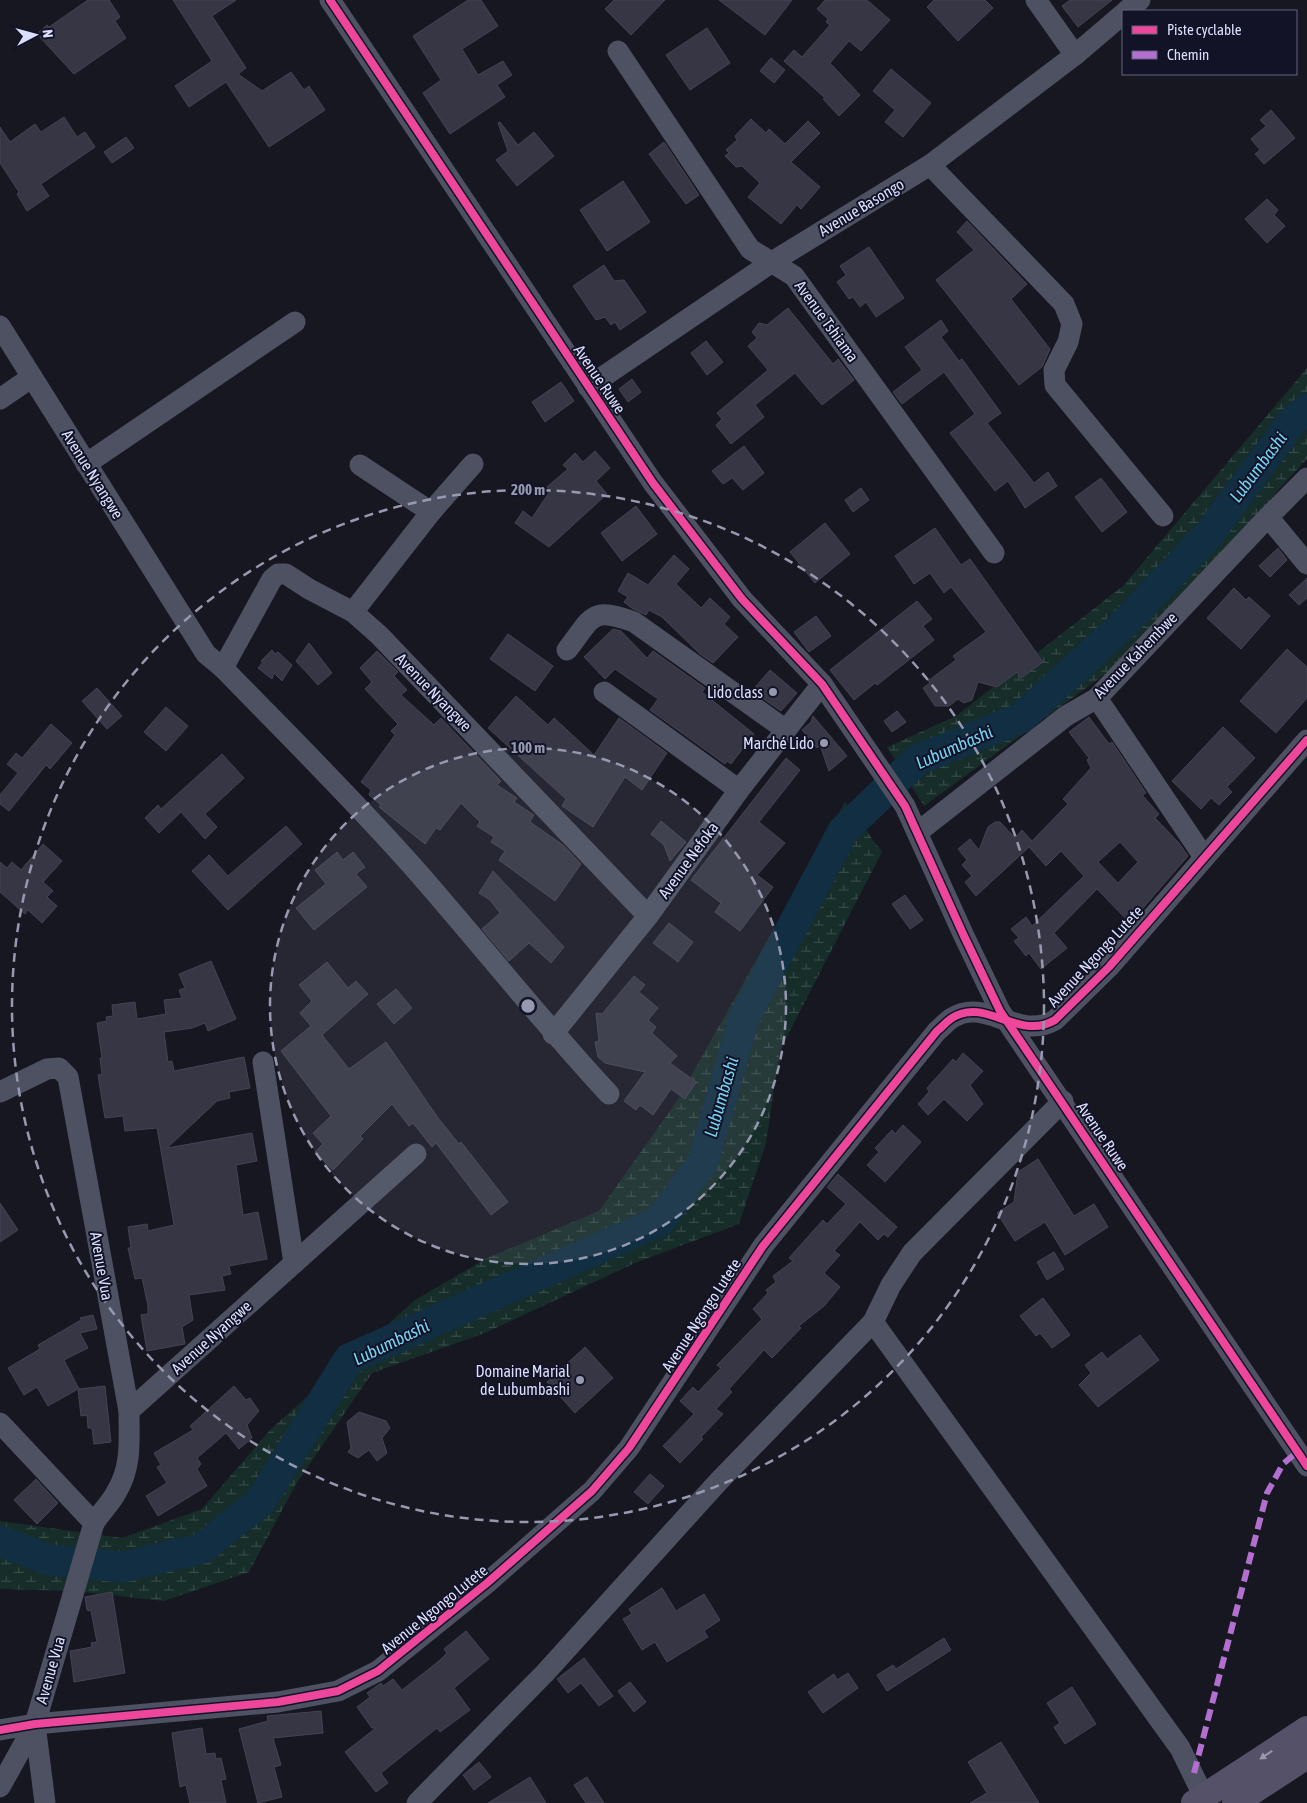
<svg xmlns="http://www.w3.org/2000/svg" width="1307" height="1803" font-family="'Asap Condensed',sans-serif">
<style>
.wetland{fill:url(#wetland-marsh)}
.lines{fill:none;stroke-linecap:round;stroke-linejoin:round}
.river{stroke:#122e43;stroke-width:31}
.building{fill:#363644;stroke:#434355;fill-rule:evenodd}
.minor{stroke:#4d5162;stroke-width:21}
.major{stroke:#545168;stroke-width:26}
.quiet{stroke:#b36fd0;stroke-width:6;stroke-dasharray:12 6;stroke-linecap:butt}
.cycleway-casing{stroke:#121327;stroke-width:11}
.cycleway{stroke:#ed469a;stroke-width:8}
.oneway{fill:#9898b2}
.ring{fill:none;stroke:#9799b0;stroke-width:2.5;stroke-dasharray:9 6}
.poi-dot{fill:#9799b0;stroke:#121327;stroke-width:2}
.labels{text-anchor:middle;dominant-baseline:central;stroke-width:4;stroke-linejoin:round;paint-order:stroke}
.street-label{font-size:16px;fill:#dcdffc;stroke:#121327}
.poi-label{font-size:16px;fill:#dcdffc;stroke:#121327;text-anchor:end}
.water-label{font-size:18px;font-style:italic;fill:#74d3f2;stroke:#121327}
.centre{fill:#9799b0;stroke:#121327;stroke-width:2.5}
.ring-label{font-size:15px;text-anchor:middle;font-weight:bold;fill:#9799b0;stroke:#121327;stroke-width:4;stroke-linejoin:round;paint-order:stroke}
</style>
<defs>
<pattern id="wetland-marsh" width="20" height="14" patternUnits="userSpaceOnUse" patternTransform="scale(1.25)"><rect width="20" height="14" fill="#162d29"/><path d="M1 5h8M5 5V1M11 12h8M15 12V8" fill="none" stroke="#374b49"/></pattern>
</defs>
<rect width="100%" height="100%" fill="#171722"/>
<g class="wetland">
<path d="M1307,368v91l-28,30 -101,132 -254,185 -37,-59 69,-31 167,-130z"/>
<path d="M845,802l37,50 -102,198 -14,93 -27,81 -104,39 -150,70 -113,40 -76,111 -47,88 -85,29 -90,-10 -74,-2v-68l122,17 80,-29 69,-80 144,-129 72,-42 112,-47 78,-110z"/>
</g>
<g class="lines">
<path class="river" d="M0,1541l49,19 74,7 80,-19 58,-47 88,-142 311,-138 43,-59 41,-144 99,-187 74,-71 104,-42 103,-94 85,-90 82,-111 16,-14"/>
</g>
<g class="building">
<path d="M88,0h21l11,17 -5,4 11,17 -52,36 -37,-40 10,-9 2,2z"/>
<path d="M173,0h63l-24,16 34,52 -8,6 24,17 29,-19 13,18 5,-4 16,24 -56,37 -43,-65 -37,25 -14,-21 37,-25z"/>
<path d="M468,0h13l17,26 -36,23 16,26 25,-14 9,14 -15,10 8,12 -55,37 -27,-41 18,-13 -28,-44z"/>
<path d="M614,0h51l-34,35 -26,-26z"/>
<path d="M719,0h73l-27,35z"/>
<path d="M825,0h42l23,20 -29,31 -12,-10 -19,22 30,32 -21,21 -16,-17 2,-1 -41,-37 10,-11 8,7 28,-32 -4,-3 2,-3 -11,-10z"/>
<path d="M934,0h51l8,8 -35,33 -31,-34z"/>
<path d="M1070,0h42l-34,27 -16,-21z"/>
<path d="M707,28l23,35 -40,27 -24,-35z"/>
<path d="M771,58l14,12 -11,13 -14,-12z"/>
<path d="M891,69l40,34 -28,34 -18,-15 10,-12 -22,-19z"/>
<path d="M1271,110l24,28 -31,26 -9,-10 5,-4 -9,-11 15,-13 -6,-6z"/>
<path d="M64,117l13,20 8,-5 10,15 -54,37 8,12 -22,15 -10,-17 2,-2 -19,-29v-36l10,15 25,-18 6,8z"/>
<path d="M751,119l15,14 3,-4 16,15 23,-23 12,12 -29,29 29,25 -19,22 -4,-4 -16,19 -33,-27 12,-14 -18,-17 -6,1 -11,-11 4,-3 -3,-3 11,-10 -2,-4z"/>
<path d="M500,122l18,23 16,-13 20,24 -37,30 -21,-26 12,-9 -10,-28z"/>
<path d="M126,137l8,11 -22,15 -8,-11z"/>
<path d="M664,142l35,53 -13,9 -37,-50z"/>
<path d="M623,181l27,41 -43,29 -27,-41z"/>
<path d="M1267,199l11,11 -4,5 11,11 -18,17 -22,-24z"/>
<path d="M967,221l60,63 -16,15 39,50 -8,18 -23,18 -83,-105 38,-30 -17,-18z"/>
<path d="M869,247l35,51 -28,19 -10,-15 -6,5 -7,-10 -4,2 -12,-17 9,-7 -6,-9z"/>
<path d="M604,265l10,16 10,-1 22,32 -26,18 -5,-8 -4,3 -6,-8 -9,3 -23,-34z"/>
<path d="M788,308l45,56 5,-5 16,21 -32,25 -27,-32 -40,32 9,12 -33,27 -15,-19 6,-6 -5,-6 51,-43 -20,-24 9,-8 -5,-6 7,-9 8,2z"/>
<path d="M941,320l7,11 -7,6 18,24 3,-2 39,54 -14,10 47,60 14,-11 9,14 -32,22 -17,-27 -13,10 -45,-58 25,-19 -31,-42 -42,32 -9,-12 29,-22 -17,-23z"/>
<path d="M706,341l17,21 -16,13 -16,-22z"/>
<path d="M632,379l9,13 -13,10 -9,-13z"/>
<path d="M561,382l13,19 -29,21 -13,-20z"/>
<path d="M744,446l20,27 -21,17 -11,-12 -9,6 -11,-13z"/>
<path d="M595,451l15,17 -14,13 11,13 -58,53 -34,-24 8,-12 9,7 18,-27 -3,-4 21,-18 -5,-4 12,-12 8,9z"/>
<path d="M1101,478l26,34 -25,20 -27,-35z"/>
<path d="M861,488l8,12 -16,12 -8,-12z"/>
<path d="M636,506l21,28 -35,27 -21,-28z"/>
<path d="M825,523l25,31 -35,29 -25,-31z"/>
<path d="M935,528l26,37 9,-6 73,103 -22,16 -4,-6 -20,15 -19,-5 -6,18 -8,3 -6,-4 -9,7h-14l-12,-18 7,-5 -2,-2 28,-21 -3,-4 33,-24 -35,-45 -7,6 -14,-20 -16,11 -19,-28z"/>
<path d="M1278,548l9,12 -17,17 -11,-11z"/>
<path d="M674,555l15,14 -13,15 25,24 9,-10 20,19 -6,7 14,13 -25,26 -13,-9 -38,-37 -13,-7 -3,5 -13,-6 -9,-7 4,-5 -10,-6 10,-18 20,12z"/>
<path d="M1307,578v20l-8,7 -10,-10z"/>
<path d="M1234,588l12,12 3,-3 21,19 -29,33 -34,-31z"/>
<path d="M917,601l15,18 -9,7 11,14 -57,45 -2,-2 -21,17 -24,-30z"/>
<path d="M816,616l15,20 -22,16 -15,-20z"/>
<path d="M613,629l8,2 26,27 6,-7 52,37 -3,4 52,42 -23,30 -4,-3 -2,3 -75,-54 8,-11 -43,-30 -10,10 -21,-22z"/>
<path d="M508,634l45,32 -18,25 -45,-32z"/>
<path d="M309,643l23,30 -14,12 -22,-24z"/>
<path d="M1287,649l20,18v31l-31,35 -36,-32z"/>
<path d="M272,650l3,4 3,-2 14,13 -10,16 -8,-8 -2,6 -14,-11 5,-6 -2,-1z"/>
<path d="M377,651l21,21 -4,4 13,14 -6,5 33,30 7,-7 60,63 -4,4 20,13 -3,4 20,13 -4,7 33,23 18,19 -26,37 -56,-41 6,-9 -14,-9 3,-5 -17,-11 3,-4 -19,-19 -21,27 -4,-2 -11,16 -46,-37 2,-2 -12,-10 2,-5 -10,-8 34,-47 -4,-4 7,-7 -33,-35 7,-7 -12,-14z"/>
<path d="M770,670l27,23 -16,18 -29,-20z"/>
<path d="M97,688l25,28 -15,13 -25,-28z"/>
<path d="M516,696l32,29 6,-7 40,37 25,-37 48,35 -25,37 -17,-13 -32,50 -31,-21 4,-7 -78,-71z"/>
<path d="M166,707l22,19 -22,25 -22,-19z"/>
<path d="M897,711l9,11 -14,10 -8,-11z"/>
<path d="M813,716l34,40 -18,15 -9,-26 -3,3 -15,-18 9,-8z"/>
<path d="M1089,717l20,27 3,-2 34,51 -4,2 17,19 -4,4 24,25 9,13 -58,67 -33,-34 -43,44 13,15 -26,21 -12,-16 -3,3 -12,-15 5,-3 -8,-9 15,-12 6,9 52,-50 -23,-25 -15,15 -17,-19 -53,49 -11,-14 7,-6 -10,-11 5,-5 -9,-11 12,-10 9,11 9,-23 7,-5h5l15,16 7,-8 10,11 36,-37 -5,-5 28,-31 -4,-8 2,-2 -20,-26zM1120,842l18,20 -20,21 -20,-21z"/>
<path d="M51,724l21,19 -22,26 -4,-4 -37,46 -9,-7v-9l18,-22 -11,-9 9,-11 6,5z"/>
<path d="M1223,727l32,31 -28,29 5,5 -13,13 -8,-7 -10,11 -29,-28z"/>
<path d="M222,754l22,24 -39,36 12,13 -12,12 -24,-27 -22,21 -14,-15 13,-13 3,4z"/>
<path d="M786,758l14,12 -41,52 26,21 -28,32 16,12 -33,44 -25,-19 6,-9 -30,-23z"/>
<path d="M661,821l25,21 -16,19 -6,-16 -13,-11z"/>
<path d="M286,826l16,18 -74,66 -36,-39 17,-16 19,21z"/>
<path d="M43,844l19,17 -19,21 10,9 -6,6 10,9 -15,17 -14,-13 -3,4 -25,-22v-30l7,6 5,-6 9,8z"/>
<path d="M337,852l6,8 10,-8 12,15 -9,7 11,13 -53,43 -18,-22 30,-24 -11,-14z"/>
<path d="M493,871l71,76 -13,16 -22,-20 -20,18 -27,-32 18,-16 -10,-13 -11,-7z"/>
<path d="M905,895l18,25 -13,9 -18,-25z"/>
<path d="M669,923l24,19 -15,20 -25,-19z"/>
<path d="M211,961l25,58 -28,12 -3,-8 -13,5 -28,4 4,30 4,-1 2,10 70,-14 6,31 -21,4 1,6 -13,3 -50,47 85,-15 5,28 -21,4 7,50 15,-3 9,47 -38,7 2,8 -9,2 3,14 -36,5 4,25 -11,7 3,17 -38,7 -6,-36 7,-1v-8l-6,-28 -7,1 -7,-31h3l-3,-21 19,-3 1,7 26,-6 -17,-97 -32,3 -2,-15 -18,2 -7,-43 4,-1 -2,-16h2l-5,-35 10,-2 -1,-4 7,-1 -1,-11 23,-3 2,17 29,-5 -2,-14 18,-2 -3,-8 6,-2 -6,-14z"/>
<path d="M327,962l21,26 8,-7 12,13 -46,41 27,34 37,-27 52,76 21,26 2,-2 47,60 -17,13 -55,-72 -4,4 -19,-24 -4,3 -17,-22 -32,32 3,3 -30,31 -18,-18 8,-8 -10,-11 18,-17 -50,-65 30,-25 -11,-13 12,-12 -13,-16z"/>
<path d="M634,976l11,9 -6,7 19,16 -10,12 8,7 -4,6 25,23 -7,7 26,19 -11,17 -14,-10 -18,26 -13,-10 -4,5 -12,-9 21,-29 -40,-9 -7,-6 -3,-15 4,-1 -3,-28 6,1z"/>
<path d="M396,989l16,19 -18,16 -17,-20z"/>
<path d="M963,1053l20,18 -13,14 13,19 -16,17 -23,-22 -16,16 -10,-11 11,-12 -2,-4 26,-29 3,3z"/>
<path d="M903,1125l18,17 -36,40 -18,-17 12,-13 -4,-4 17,-18 3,4z"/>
<path d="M1038,1159l36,57 20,-12 14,23 -43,28 -20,-33 -30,19 -18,-28 17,-11 4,-30z"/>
<path d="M838,1174l59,53 -9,10 -4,-3 -6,6 -18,-18 -26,29 6,4 -16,18 16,14 -16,19 -25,20 2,2 -29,30 -8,-8 -35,39 3,3 -16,17 7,5 -22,23 2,2 -23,24 -17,-17 31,-32 -14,-13 13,-14 5,5 23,-24 -4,-3 45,-46 -9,-10 15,-16 -2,-3 10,-8 -3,-6 20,-15 -4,-3 34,-38 4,4 19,-20 -19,-17z"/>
<path d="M0,1203l18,27 -18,12z"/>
<path d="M1054,1252l10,17 -17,11 -10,-18z"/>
<path d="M1043,1298l27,37 -18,13 -12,-15 -4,3 -16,-20z"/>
<path d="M93,1315l4,14 -17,4 8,15 -24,12 15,29 26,-3 6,56 -17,2 -2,-16h-4l-1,-13 -6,1 -3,-27 -30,17 -11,-19 -13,8 -16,-27 32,-19 -2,-4 43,-25 -1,-2z"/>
<path d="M1140,1335l19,25 -61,47 -19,-22 12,-12 -6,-8 17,-13 5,7z"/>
<path d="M585,1347l28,31 -38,35 -28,-31z"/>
<path d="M234,1386l12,14 4,-2 9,13 -12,14 5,13 -13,11 -13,-16 -29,25 4,6 -4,5 10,17 -49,30 -12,-20 21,-13 -10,-16 4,-2 -7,-12 39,-23 -3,-4z"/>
<path d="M359,1412l27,9 4,7 -8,10 5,15 -10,8 -8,-11 -11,8 -10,-6 3,-4 -4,-26z"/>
<path d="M650,1474l14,12 -16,18 -14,-12z"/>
<path d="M36,1479l22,24 -21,21 -23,-24z"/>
<path d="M662,1588l14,23 28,-17 16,26 -16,11 4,6 -41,25 -12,-20 -13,8 -19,-31 9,-5 -3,-5z"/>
<path d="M112,1592l13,81 -51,9 -4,-31 22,-4 -1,-4 6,-1 -6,-31 -4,-1 -2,-13z"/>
<path d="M466,1631l23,28 -35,29 16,22 -30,22 -3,-4 -56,45 7,10 -12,9 -31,-40 31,-24h-4l-15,-21 13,-10 -3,-4 14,-10 2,3 10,-7 9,11 37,-29 8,-8 -3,-4z"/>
<path d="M944,1638l7,12 -64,41 -10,-16 16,-10 3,4z"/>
<path d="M584,1658l29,38 -14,10 -18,-23 -13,10 -11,-14z"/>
<path d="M848,1673l10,15 -35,25 -15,-21 26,-18 3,6z"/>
<path d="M630,1682l16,20 -12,10 -16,-21z"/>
<path d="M1072,1687l24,37 -31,20 -11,-17 6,-4 -13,-20z"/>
<path d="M321,1711l2,22 -50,5 8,27 -7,2 8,30 -24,6 -19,-74 29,-8 -1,-5z"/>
<path d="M202,1728l4,26 9,-1 1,6 5,-1 5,21 -5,1 5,23h-36l-4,-18 -6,2 -8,-54z"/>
<path d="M1001,1742l38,61h-69l17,-10 -19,-31z"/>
<path d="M479,1762l12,15 -17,13 -11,-15z"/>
<path d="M530,1777l16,26h-58z"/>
<path d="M587,1777l17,26h-18l-12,-18z"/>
</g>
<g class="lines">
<g class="minor">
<path d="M330,0l323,483 89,116 80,85 83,122 59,130 36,75 307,455"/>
<path d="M1036,0l39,55"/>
<path d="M1126,11l14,-11"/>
<path d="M618,51l132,198 44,27 200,277"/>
<path d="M930,165l134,139 8,20 -4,18 -14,28 1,15 108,131"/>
<path d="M0,326l206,328 17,14c64,66 130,131 191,200 66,75 127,153 195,226"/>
<path d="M588,387l184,-125 158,-97 145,-110 48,-41"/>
<path d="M0,399l32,-22"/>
<path d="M86,464l209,-142"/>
<path d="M360,465l71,47"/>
<path d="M1268,517l39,-39"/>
<path d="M353,612l78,-100 42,-48"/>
<path d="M567,650c26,-33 23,-44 67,-28l152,108"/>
<path d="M223,668l49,-89 6,-5h8l23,15 44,23 26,23 269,281"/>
<path d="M604,692l135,98"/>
<path d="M1097,698l107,159"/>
<path d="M918,832l148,-116 31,-18 171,-181 39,47"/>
<path d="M553,1034l95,-118 91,-126 83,-106"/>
<path d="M263,1062l31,201"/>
<path d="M0,1092l47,-23 12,-1 9,9 61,334c0,28 3,55 -12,80 -6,12 -16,21 -23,32l-59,201 10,79"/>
<path d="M873,1322l307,426 24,49"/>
<path d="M129,1411l287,-257"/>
<path d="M0,1423l94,100"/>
<path d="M0,1730l35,-6 243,-22 60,-11 40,-20 109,-88 105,-92 37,-43 134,-202 174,-215c5,-4 9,-9 15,-13 34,-22 66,24 103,2l54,-53 198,-227"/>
<path d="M0,1787l35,-63"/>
<path d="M417,1803l128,-130 173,-191 155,-160 18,-37 21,-32 151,-152"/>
</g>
<g class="major">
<path d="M1194,1803l113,-74"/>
<path d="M1235,1803l72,-47"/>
</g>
<path class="quiet" d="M1194,1773l73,-280 16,-29 14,-12"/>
<defs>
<g id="cycleway">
<path d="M330,0l323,483 89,116 80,85 83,122 59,130 36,75 307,455"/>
<path d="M0,1730l35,-6 243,-22 60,-11 40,-20 109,-88 105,-92 37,-43 134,-202 174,-215c5,-4 9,-9 15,-13 34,-22 66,24 103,2l54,-53 198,-227"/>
</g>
</defs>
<use href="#cycleway" class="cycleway-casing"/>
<use href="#cycleway" class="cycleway"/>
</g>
<defs><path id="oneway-solid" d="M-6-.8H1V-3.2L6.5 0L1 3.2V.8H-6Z" transform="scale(1.25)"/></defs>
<use class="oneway" href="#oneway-solid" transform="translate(1266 1755) rotate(147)"/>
<circle cx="528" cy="1006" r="258" fill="#9799b0" fill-opacity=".12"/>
<g class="ring">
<circle cx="528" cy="1006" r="258"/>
<circle cx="528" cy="1006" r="516"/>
</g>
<g class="poi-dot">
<circle cx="773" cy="692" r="5"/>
<circle cx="824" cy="743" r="5"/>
<circle cx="580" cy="1380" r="5"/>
</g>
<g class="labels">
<g class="street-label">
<text transform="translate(861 207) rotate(-31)">Avenue Basongo</text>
<text transform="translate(827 321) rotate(54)">Avenue Tshiama</text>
<text transform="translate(600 379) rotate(56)">Avenue Ruwe</text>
<text transform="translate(93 474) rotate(58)">Avenue Nyangwe</text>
<text transform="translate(1135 655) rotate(-46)">Avenue Kahembwe</text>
<text transform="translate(434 692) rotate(46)">Avenue Nyangwe</text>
<text transform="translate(688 860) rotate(-54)">Avenue Nefoka</text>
<text transform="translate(1095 956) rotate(-47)">Avenue Ngongo Lutete</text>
<text transform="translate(1103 1136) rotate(56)">Avenue Ruwe</text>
<text transform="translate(102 1266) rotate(80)">Avenue Vua</text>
<text transform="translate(701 1315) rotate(-57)">Avenue Ngongo Lutete</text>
<text transform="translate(211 1337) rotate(-42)">Avenue Nyangwe</text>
<text transform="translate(434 1609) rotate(-39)">Avenue Ngongo Lutete</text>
<text transform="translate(50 1670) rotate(-74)">Avenue Vua</text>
</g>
<g class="poi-label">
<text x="763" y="692">Lido class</text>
<text x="814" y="743">Marché Lido</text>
<text x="570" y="1371">Domaine Marial<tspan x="570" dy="18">de Lubumbashi</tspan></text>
</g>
<g class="water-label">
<text transform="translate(1258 467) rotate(-53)">Lubumbashi</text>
<text transform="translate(954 747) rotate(-24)">Lubumbashi</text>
<text transform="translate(721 1097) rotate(-74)">Lubumbashi</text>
<text transform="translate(391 1342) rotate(-26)">Lubumbashi</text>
</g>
</g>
<circle cx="528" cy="1006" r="8" class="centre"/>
<g class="ring-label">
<text x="528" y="495">200 m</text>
<text x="528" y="753">100 m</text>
</g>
<rect x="1122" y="10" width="175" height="65" fill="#121327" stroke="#63657c"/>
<rect x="1132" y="26" width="25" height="8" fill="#ed469a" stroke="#63657c"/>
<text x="1167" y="35" font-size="15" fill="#dcdffc">Piste cyclable</text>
<rect x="1132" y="51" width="25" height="8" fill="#b36fd0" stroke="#63657c"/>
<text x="1167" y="60" font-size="15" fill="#dcdffc">Chemin</text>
<g transform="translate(35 35) rotate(84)" stroke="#121327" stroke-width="4" paint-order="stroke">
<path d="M0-4L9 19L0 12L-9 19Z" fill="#dcdffc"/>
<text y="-8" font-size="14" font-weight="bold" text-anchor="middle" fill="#dcdffc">N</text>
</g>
</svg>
